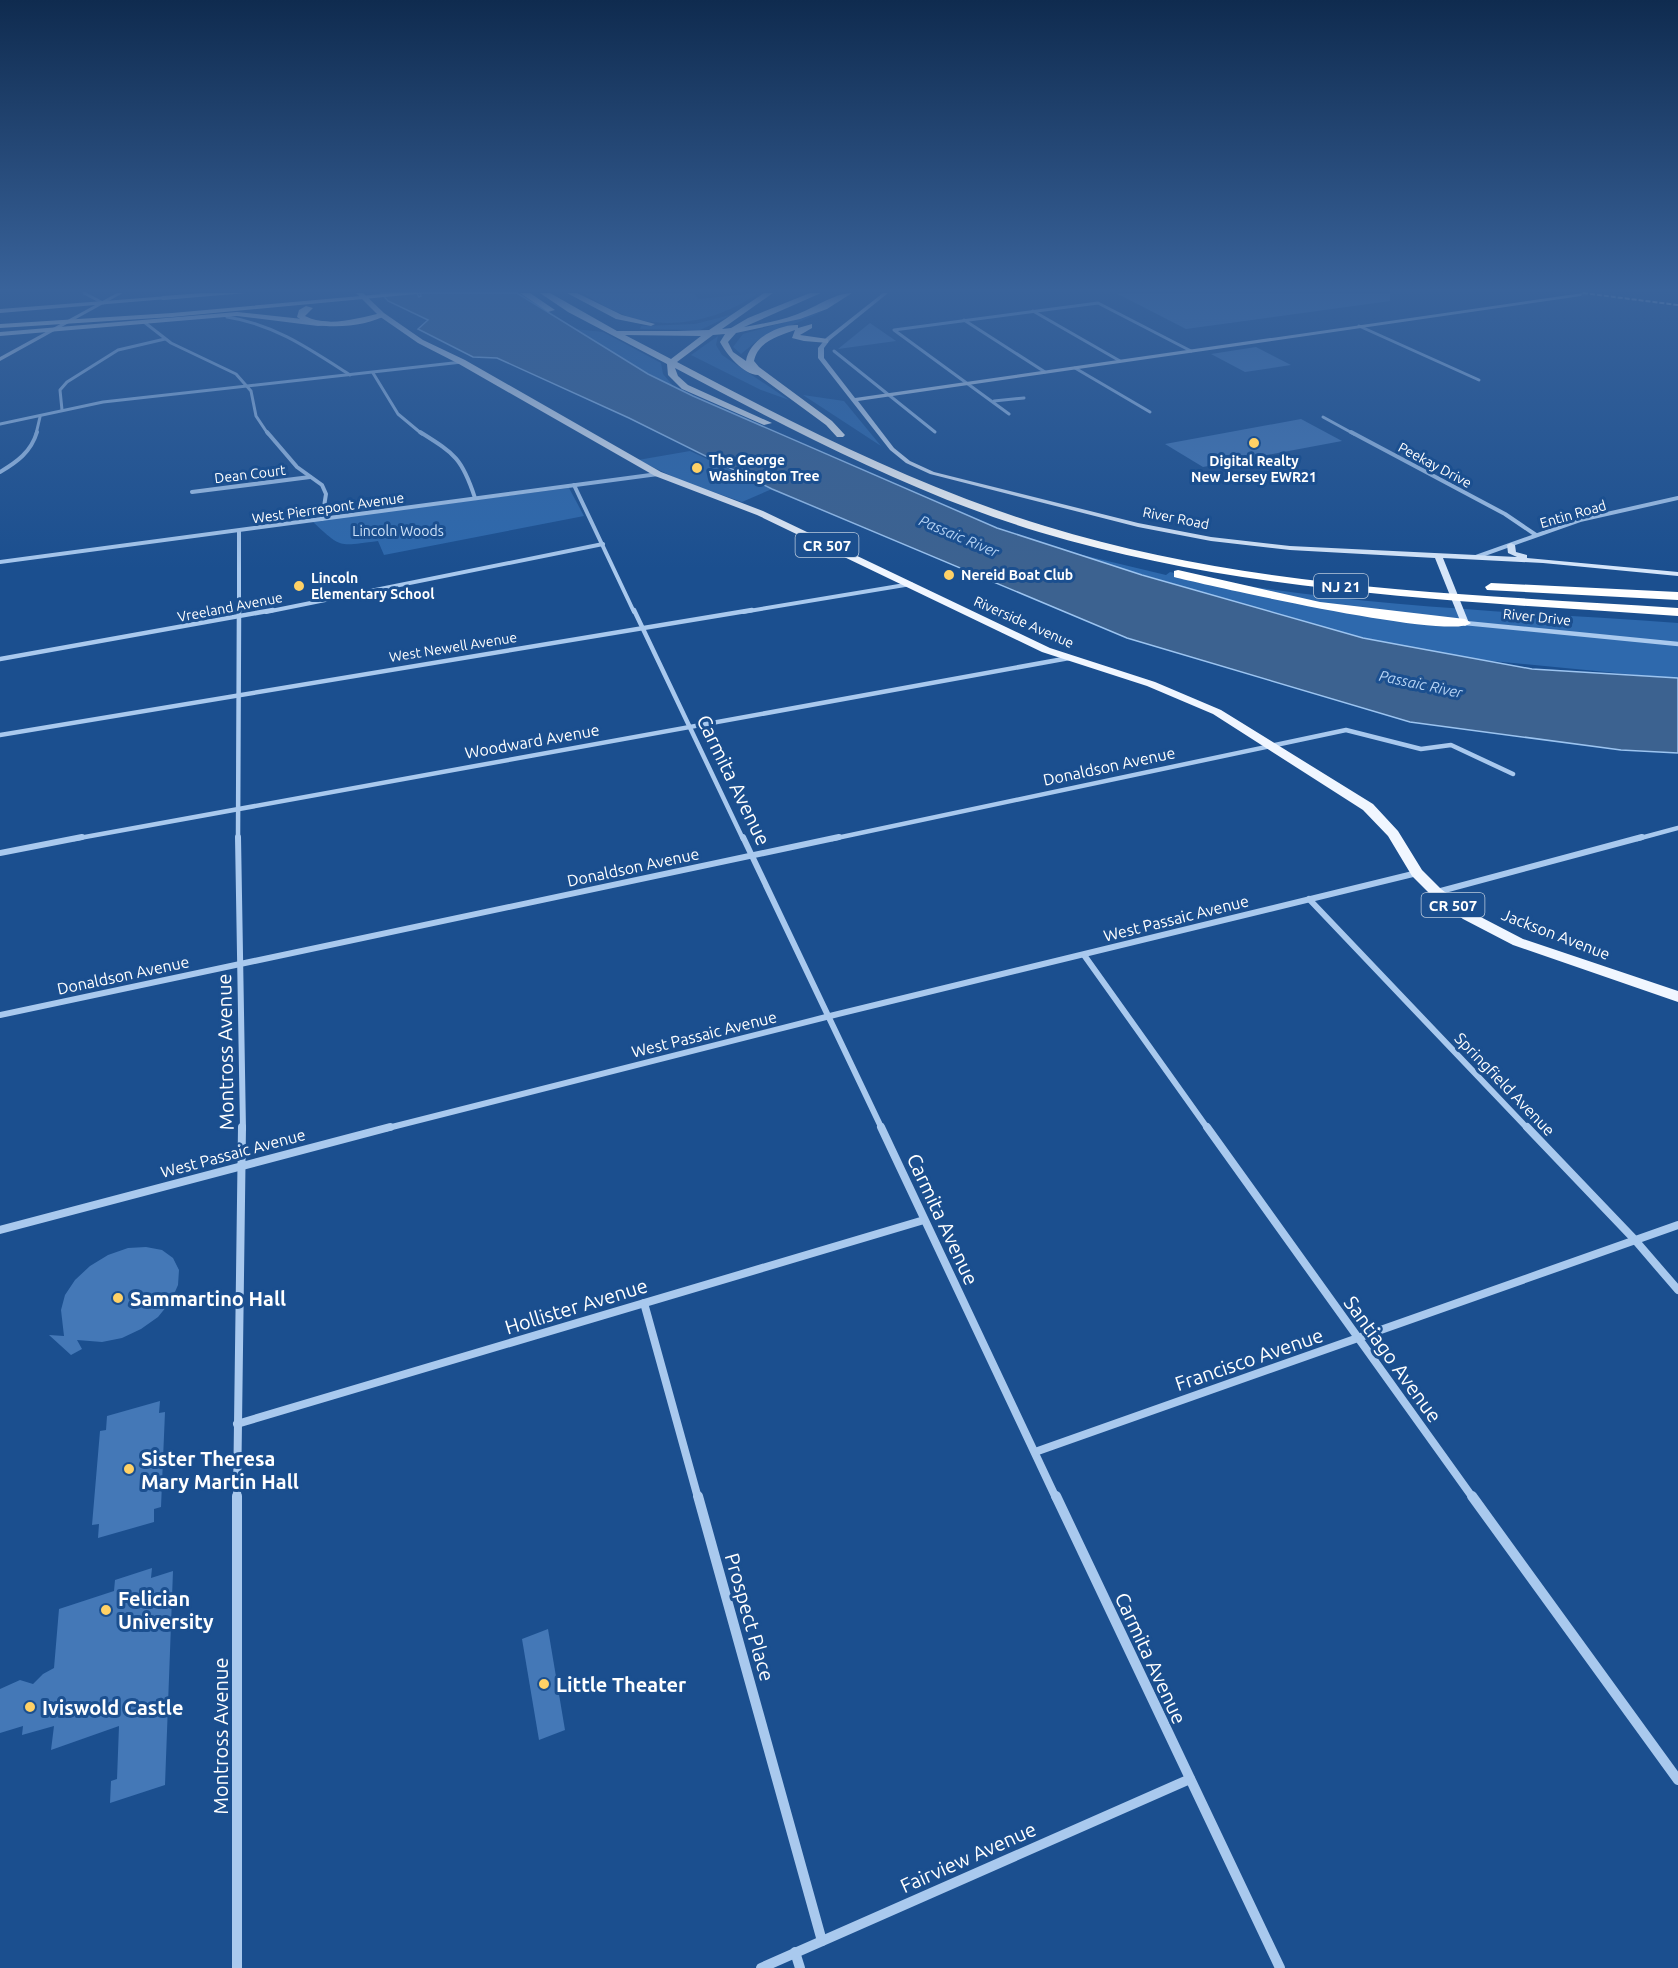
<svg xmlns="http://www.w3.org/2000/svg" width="1678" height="1968" font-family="Ubuntu,sans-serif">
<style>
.green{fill:#2e69ad}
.water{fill:#3c6290;stroke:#9cc4f0;stroke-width:1.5}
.building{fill:#4478b7}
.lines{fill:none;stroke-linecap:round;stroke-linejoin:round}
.secondary-tunnel{stroke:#3d69a0;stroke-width:6;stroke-dasharray:6 3;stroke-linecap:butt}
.street-far5{stroke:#a9c9ee;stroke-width:3}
.street-far4{stroke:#a9c9ee;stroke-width:4}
.street-far3{stroke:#a9c9ee;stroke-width:4.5}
.street-far2{stroke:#a9c9ee;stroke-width:6}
.street-far1{stroke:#a9c9ee;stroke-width:8}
.street{stroke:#a9c9ee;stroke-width:10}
.secondary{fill:#d6e6fa;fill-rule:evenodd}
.primary{fill:#f0f6ff;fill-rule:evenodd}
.highway{fill:#fff;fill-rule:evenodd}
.rail{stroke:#fff;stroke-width:2;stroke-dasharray:5 2;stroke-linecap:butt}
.poi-dot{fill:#ffd166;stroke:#1b4f8f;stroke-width:2}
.labels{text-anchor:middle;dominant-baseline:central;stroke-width:6;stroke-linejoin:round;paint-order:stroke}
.far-poi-label{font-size:14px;font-weight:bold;fill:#fff;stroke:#1b4f8f;text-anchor:start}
.far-street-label{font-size:14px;fill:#fff;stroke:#1b4f8f}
.far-park-label{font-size:14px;fill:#cfe3fa;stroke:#1b4f8f}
.far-water-label{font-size:15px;font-style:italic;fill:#b5d3f5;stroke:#1b4f8f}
.shield{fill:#1b4f8f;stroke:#bbcadd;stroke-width:1.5}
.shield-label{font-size:15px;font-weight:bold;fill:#fff}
.street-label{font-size:16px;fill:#fff;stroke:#1b4f8f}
.near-street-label{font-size:20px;fill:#fff;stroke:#1b4f8f}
.near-poi-label{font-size:20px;font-weight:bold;fill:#fff;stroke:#1b4f8f;text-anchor:start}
</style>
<rect width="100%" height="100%" fill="#1b4f8f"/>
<g class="green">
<path d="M583,293h110l6,6 59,-6c-36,26 -86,38 -129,24 -16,-6 -32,-15 -46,-24z"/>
<path d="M824,311l-66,29 -17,14 -8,-7 10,-13z"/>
<path d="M734,314l-34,16 -60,-1 1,-3 54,-2z"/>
<path d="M575,329l28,3 58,31 2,11 12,14 -27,-14z"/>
<path d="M718,336l-2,9 6,10 67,45 -28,-10 -70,-35z"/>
<path d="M803,395l41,6 37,45z"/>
<path d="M690,451l82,38 -30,13 -60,-21 -44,-21z"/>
<path d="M569,488l15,28 -200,39 -6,-14c-40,5 -36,8 -66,-20z"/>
<path d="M1049,547l117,28 4,-3c166,34 339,39 508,51v56l-269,-26z"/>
</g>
<path class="water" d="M381,293h36l2,4 2,-1 -1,-3h97l131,81 45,22 304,132 145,47 221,63 43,8 126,23 146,9v75l-57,-3 -211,-28 -283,-84 -355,-149 -143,-71 -132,-60 -24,-1 -55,-28 10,-9 -40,-19z"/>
<g class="building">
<path d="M1116,293h274v8l-204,28z"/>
<path d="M870,323l26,18 -58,8z"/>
<path d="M1256,347l35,18 -46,7 -34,-18z"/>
<path d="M1301,419l41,22 -139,26 -38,-23z"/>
<path d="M146,1247l16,3 11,8 6,12 -1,15 -7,16 -13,16 -17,12 -19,9 -20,4 -25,-2 5,9 -11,6 -22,-20 15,1 -3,-26 4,-15 10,-15 15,-14 18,-11 20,-7z"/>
<path d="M160,1401l-1,12 6,-1 -4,95 -7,2v13l-56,16 1,-14 -7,1 8,-94 6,-1 1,-14z"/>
<path d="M152,1568l-1,10 22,-7 -8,214 -55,18 1,-22 6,-2 2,-53 -68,24 3,-24 -32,9 1,-9 -23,7v-44l20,-9 13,4 10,-10 11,-6 5,-59 55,-18 1,-11z"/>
<path d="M548,1629l17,101 -26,10 -17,-101z"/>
</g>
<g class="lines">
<path class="secondary-tunnel" d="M1581,294l7,-1"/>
<g class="street-far5">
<path d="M84,293l19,10"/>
<path d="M1033,311l87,50"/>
<path d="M227,317c47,7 84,33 123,58"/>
<path d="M964,320l81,52"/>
<path d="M144,322l27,21 65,31 15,17 5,25 12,18"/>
<path d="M1359,326l120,54"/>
<path d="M834,351l101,81"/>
<path d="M1075,368l75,44"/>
<path d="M373,373l25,41 24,20"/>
<path d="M994,401l30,-3"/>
<path d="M62,410l-2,-20 7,-8 51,-32 47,-11"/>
<path d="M1009,414l-115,-84 204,-27 93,48"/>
<path d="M1323,417l31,17"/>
<path d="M0,424l103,-22 359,-40"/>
<path d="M36,434l4,-17"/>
</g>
<g class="street-far4">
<path d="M267,432l30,35 25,18 4,9 -4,25"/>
<path d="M420,432c35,22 42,26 55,66"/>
<path d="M1351,432l154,82 31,21"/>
<path d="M0,472c17,-10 31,-20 37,-40"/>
<path d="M574,485l60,127"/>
<path d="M192,492l118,-15"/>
<path d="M1476,557l104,-37 98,-22"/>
<path d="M0,562l658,-88"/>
<path d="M239,612v-81"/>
<path d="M266,612l337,-68"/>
<path d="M743,612l168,-28"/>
</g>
<g class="street-far3">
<path d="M634,610l109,229"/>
<path d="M1465,623l213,21"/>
<path d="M0,659l273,-49"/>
<path d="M0,735l752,-125"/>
<path d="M74,839l995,-181"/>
<path d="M238,839l1,-229"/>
<path d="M832,839l514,-109 75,19 30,-4 62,29"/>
<path d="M1637,839l41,-11"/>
</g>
<g class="street-far2">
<path d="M238,837l5,292"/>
<path d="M743,837l139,292"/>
<path d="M0,853l82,-16"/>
<path d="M1437,892l205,-55"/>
<path d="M1309,899l219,230"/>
<path d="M1084,955l124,174"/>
<path d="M0,1015l839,-178"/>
<path d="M384,1129l446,-113 587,-143"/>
</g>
<g class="street-far1">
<path d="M881,1127l175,371"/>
<path d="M1207,1127l266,371"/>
<path d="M1527,1127l108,113 43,50"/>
<path d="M0,1230l390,-103"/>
<path d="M644,1303l54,195"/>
<path d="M237,1424l687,-204"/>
<path d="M1035,1452l643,-227"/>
<path d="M237,1498l5,-371"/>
</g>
<g class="street">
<path d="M237,1496v472"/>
<path d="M698,1496l124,445"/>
<path d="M1056,1496l224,472"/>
<path d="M1472,1496l206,284"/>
<path d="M795,1952l5,16"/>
<path d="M761,1968l429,-189"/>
</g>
<g class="secondary">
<path d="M117,293h6l-123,68v-4z"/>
<path d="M883,293h5l-58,47 -6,8v10l31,40 728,-105 -2,3 -723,105 36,47 16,13 24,11 204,51 73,14 79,9 227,11 -9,-4 -1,-8 4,-2 4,2 1,7 11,3v3l151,14v4l-135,-13 -100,-5 26,65 -4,3 -4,-3 -26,-65 -145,-8 -79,-9 -73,-14 -208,-53 -24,-11 -16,-13 -72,-92v-10l8,-10z"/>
</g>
<g class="primary">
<path d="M356,293h7l21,20 39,27 42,20 196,112 102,39 287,137 105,34 66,28 152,94 25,27 24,39 19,19 32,24 50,26 155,52v11l-165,-57 -50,-26 -32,-24 -19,-19 -24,-40 -25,-26 -150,-96 -66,-28 -105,-34 -285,-137 -102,-39 -196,-112 -41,-21 -39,-27z"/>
<path d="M181,295l-2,3 -179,15v-4z"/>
<path d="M237,312l112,12 -31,2 -81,-10 -237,20v-4z"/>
</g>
<g class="highway">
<path d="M202,293h44l-83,7 -4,-2 4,-2z"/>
<path d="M394,293h33l-255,24 -172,11v-4l172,-11z"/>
<path d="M520,293h10l25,17 -7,2z"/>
<path d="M540,293h10l67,38h60l32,-1 55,-37h9l-51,36 9,-1 17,-10 62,-25h11l-77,34c17,-3 35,-6 51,-12 18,-6 39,-22 57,-22l-25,16 -27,10 -64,14 -8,9 5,10 13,9c3,-21 32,-37 52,-36v3l14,-4v4l-12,7 28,4v4l-24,-2 -12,-3 3,-8c-16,6 -37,11 -41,31l5,6 73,54 13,14 -2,2h-6l-11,-12 -68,-50c-14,0 -32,-21 -38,-33l5,-8 -12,1 -36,27c119,63 240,125 368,164 204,63 422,68 633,82v8c-214,-15 -432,-22 -639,-84 -128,-39 -247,-102 -364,-164l3,8 10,9 84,38 -8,2 -82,-36 -14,-14 -1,-11 -99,-52zM625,335l76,1 -30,23z"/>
<path d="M567,293h10l45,22 33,9 -4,2 -35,-7z"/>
<path d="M306,306l7,2 -8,8c24,12 52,2 77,-3l4,2c-19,12 -70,17 -89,2l2,-7z"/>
<path d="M1178,570l142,32 145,17 6,4c-18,18 -261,-37 -297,-46v-6z"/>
<path d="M1491,583l187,9v8l-191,-10 -2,-3z"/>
</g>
<path class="rail" d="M1583,293l95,12"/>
</g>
<linearGradient id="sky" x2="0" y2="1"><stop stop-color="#0f2b4f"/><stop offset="0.51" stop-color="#39639b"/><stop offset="1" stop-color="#39639b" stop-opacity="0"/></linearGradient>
<rect width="1678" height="569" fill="url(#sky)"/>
<g class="poi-dot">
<circle cx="1254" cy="443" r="6"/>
<circle cx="697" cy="468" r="6"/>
<circle cx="949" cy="575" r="6"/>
<circle cx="299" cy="586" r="6"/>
<circle cx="118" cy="1298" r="6"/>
<circle cx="129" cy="1469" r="6"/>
<circle cx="106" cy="1610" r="6"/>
<circle cx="544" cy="1684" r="6"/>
<circle cx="30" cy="1707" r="6"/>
</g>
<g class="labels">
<g class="far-poi-label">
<text x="709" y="460">The George<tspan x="709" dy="16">Washington Tree</tspan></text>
<text x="1254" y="461" text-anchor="middle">Digital Realty<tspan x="1254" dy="16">New Jersey EWR21</tspan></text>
<text x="961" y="575">Nereid Boat Club</text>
<text x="311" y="578">Lincoln<tspan x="311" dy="16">Elementary School</tspan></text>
</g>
<g class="far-street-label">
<text transform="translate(1435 465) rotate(28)">Peekay Drive</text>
<text transform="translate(250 474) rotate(-7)">Dean Court</text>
<text transform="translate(328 508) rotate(-8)">West Pierrepont Avenue</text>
<text transform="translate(1573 514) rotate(-16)">Entin Road</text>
<text transform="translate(1176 518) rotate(11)">River Road</text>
<text transform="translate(230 607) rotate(-11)">Vreeland Avenue</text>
<text transform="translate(1537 617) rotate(6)">River Drive</text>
<text transform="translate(1024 622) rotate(24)">Riverside Avenue</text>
<text transform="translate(453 647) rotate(-9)">West Newell Avenue</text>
</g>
<g class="far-park-label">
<text x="398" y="531">Lincoln Woods</text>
</g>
<g class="far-water-label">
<text transform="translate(959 536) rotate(23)">Passaic River</text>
<text transform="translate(1421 684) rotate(12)">Passaic River</text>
</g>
<g class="shield">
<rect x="795.5" y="533" width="63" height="24" rx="4.5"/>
<rect x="1314" y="574" width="54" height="24" rx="4.5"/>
<rect x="1421.5" y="893" width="63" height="24" rx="4.5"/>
</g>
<g class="shield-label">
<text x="827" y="545">CR 507</text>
<text x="1341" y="586">NJ 21</text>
<text x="1453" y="905">CR 507</text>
</g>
<g class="street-label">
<text transform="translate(532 741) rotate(-10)">Woodward Avenue</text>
<text transform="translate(1109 766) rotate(-12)">Donaldson Avenue</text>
<text transform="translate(633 867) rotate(-12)">Donaldson Avenue</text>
<text transform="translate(1176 918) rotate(-14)">West Passaic Avenue</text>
<text transform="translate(1556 934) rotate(21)">Jackson Avenue</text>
<text transform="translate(123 975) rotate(-12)">Donaldson Avenue</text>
<text transform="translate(704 1034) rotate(-14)">West Passaic Avenue</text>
<text transform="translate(1505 1084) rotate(46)">Springfield Avenue</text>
<text transform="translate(233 1153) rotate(-15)">West Passaic Avenue</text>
</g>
<g class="near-street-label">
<text transform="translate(734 780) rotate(64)">Carmita Avenue</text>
<text transform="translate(225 1052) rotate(-91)">Montross Avenue</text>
<text transform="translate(943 1219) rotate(65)">Carmita Avenue</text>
<text transform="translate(576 1306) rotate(-17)">Hollister Avenue</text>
<text transform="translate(1249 1359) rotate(-19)">Francisco Avenue</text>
<text transform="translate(1393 1359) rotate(54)">Santiago Avenue</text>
<text transform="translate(750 1617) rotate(74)">Prospect Place</text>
<text transform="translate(1151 1658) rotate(65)">Carmita Avenue</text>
<text transform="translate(220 1736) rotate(-90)">Montross Avenue</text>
<text transform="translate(968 1857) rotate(-24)">Fairview Avenue</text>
</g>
<g class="near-poi-label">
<text x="130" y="1298">Sammartino Hall</text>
<text x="141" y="1458">Sister Theresa<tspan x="141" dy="23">Mary Martin Hall</tspan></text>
<text x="118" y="1598">Felician<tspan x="118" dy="23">University</tspan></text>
<text x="556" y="1684">Little Theater</text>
<text x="42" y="1707">Iviswold Castle</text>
</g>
</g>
</svg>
